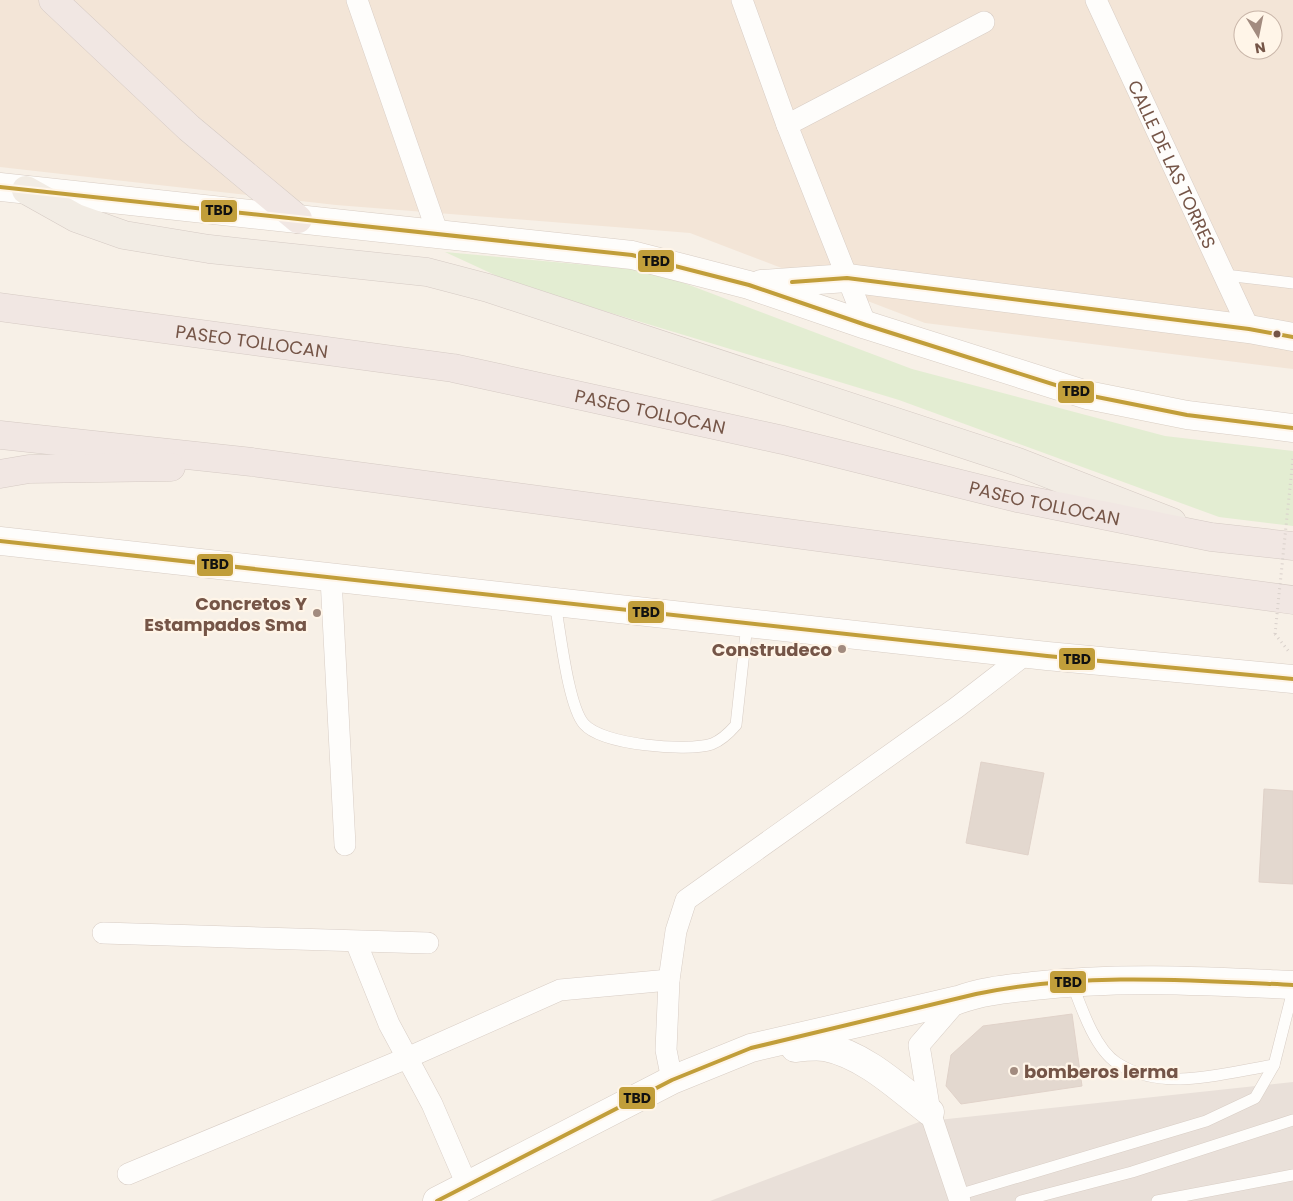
<svg xmlns="http://www.w3.org/2000/svg" width="1293" height="1201" font-family="Poppins,sans-serif">
<style>
.residential{fill:#f3e5d7;fill-rule:evenodd}
.industrial{fill:#e9e0d9}
.green{fill:#e3edd2}
.building{fill:#e3d8cf;stroke:#e0d2c9}
.lines{fill:none;stroke-linecap:round;stroke-linejoin:round}
.lane-casing{stroke:#d8cdc5;stroke-width:12}
.street-casing{stroke:#d8cdc5;stroke-width:22}
.secondary-casing{stroke:#d8cdc4;stroke-width:29}
.primary-casing{stroke:#d5cac4;stroke-width:29}
.highway-casing{stroke:#d5cac4;stroke-width:29}
.path{stroke:#d9d0cb;stroke-width:3;stroke-dasharray:1 4;stroke-linecap:butt}
.lane{stroke:#fefdfb;stroke-width:11}
.street{stroke:#fefdfb;stroke-width:21}
.secondary{stroke:#fefdfb;stroke-width:28}
.primary{stroke:#f2ece4;stroke-width:28}
.highway{stroke:#f1e7e3;stroke-width:28}
.path-bridge{stroke:#d9d0cb;stroke-width:3;stroke-dasharray:1 4;stroke-linecap:butt}
.bus-1-casing{stroke:#fff5e8;stroke-width:8}
.bus-1{stroke:#c19e3a;stroke-width:4}
.bus-dot{fill:#755547;stroke:#fff5e8;stroke-width:2}
.poi-dot{fill:#a28b7f;stroke:#fff5e8;stroke-width:2}
.labels{text-anchor:middle;dominant-baseline:central;stroke-width:4.5;stroke-linejoin:round;paint-order:stroke}
.street-label{font-size:18px;fill:#755547;stroke:#fff5e8}
.poi-label{font-size:18px;font-weight:bold;fill:#755547;stroke:#fff5e8;text-anchor:end}
.line-badge{stroke:#fff5e8;stroke-width:2}
.pale-badge-label{font-size:14px;text-anchor:middle;font-weight:bold;fill:#111}
</style>
<rect width="100%" height="100%" fill="#f7f0e7"/>
<path class="residential" d="M0,0h1293v369l-368,-46 -235,-90 -354,-28 -336,-38zM1243,20h30v30h-30z"/>
<path class="industrial" d="M1293,1082v119h-583l209,-79z"/>
<path class="green" d="M445,252l207,19 260,98 253,67 128,15v75l-74,-9 -320,-117 -387,-117z"/>
<g class="building">
<path d="M981,762l63,11 -16,82 -62,-12z"/>
<path d="M1264,789l29,2v93l-34,-2z"/>
<path d="M1072,1014l10,72 -121,18 -15,-18 5,-31 32,-29z"/>
</g>
<g class="lines">
<defs>
<g id="lane">
<path d="M1234,276l59,7"/>
<path d="M555,603c5,27 13,103 29,121 18,21 103,28 128,20 10,-4 17,-11 24,-19l11,-101"/>
<path d="M1072,983c9,24 23,66 45,80 47,30 107,10 157,2"/>
<path d="M958,1195l248,-74 49,-23 19,-33 19,-75"/>
<path d="M1021,1201l111,-29 161,-52"/>
<path d="M1157,1201l136,-26"/>
</g>
<g id="street">
<path d="M357,0l81,234"/>
<path d="M742,0l45,125 79,200"/>
<path id="s1" d="M1096,0l153,329"/>
<path d="M787,125l197,-103"/>
<path d="M331,578l14,267"/>
<path d="M103,933l325,10"/>
<path d="M356,942l33,82 43,80 35,81"/>
<path d="M958,1000l-39,45 11,67 30,89"/>
<path d="M672,1080l-6,-30 3,-70 7,-49 10,-31 270,-192 70,-54"/>
<path d="M128,1174l279,-116 153,-68 109,-10"/>
</g>
<g id="secondary">
<path d="M0,187l632,68 117,30 117,40 221,70 100,20 106,13"/>
<path d="M761,284l86,-6 402,51 44,8"/>
<path d="M0,541l1047,115 246,23"/>
<path d="M795,1048c9,-1 21,-2 30,-1 40,8 74,41 105,65"/>
<path d="M437,1201l235,-121 79,-32 207,-48c24,-9 49,-11 75,-14 87,-10 173,-5 260,-1"/>
</g>
<path id="primary" d="M26,190l50,28 48,17 85,14 218,23 61,16 530,174 154,60"/>
<g id="highway">
<path d="M53,0l136,128 109,91"/>
<path id="s2" d="M0,307l453,61 330,72 234,58 194,39 82,9"/>
<path d="M0,435l252,27 1041,138"/>
<path d="M0,474l29,-5 142,-2"/>
</g>
</defs>
<use href="#lane" class="lane-casing"/>
<use href="#street" class="street-casing"/>
<use href="#secondary" class="secondary-casing"/>
<use href="#primary" class="primary-casing"/>
<use href="#highway" class="highway-casing"/>
<path class="path" d="M1275,634l15,19"/>
<use href="#lane" class="lane"/>
<use href="#street" class="street"/>
<use href="#secondary" class="secondary"/>
<use href="#primary" class="primary"/>
<use href="#highway" class="highway"/>
<path class="path-bridge" d="M1275,634l18,-176"/>
<defs>
<g id="bus-1">
<path d="M0,187l632,68 117,30 117,40 221,70 100,20 106,13"/>
<path d="M792,282l55,-4 402,51 44,8"/>
<path d="M0,541l1047,115 246,23"/>
<path d="M437,1201l235,-121 79,-32 225,-54c103,-22 213,-14 317,-9"/>
</g>
</defs>
<use href="#bus-1" class="bus-1-casing"/>
<use href="#bus-1" class="bus-1"/>
</g>
<circle class="bus-dot" cx="1277" cy="334" r="4.5"/>
<g class="poi-dot">
<circle cx="317" cy="613" r="5"/>
<circle cx="842" cy="649" r="5"/>
<circle cx="1014" cy="1071" r="5"/>
</g>
<g class="labels">
<g class="street-label">
<text stroke="none"><textPath href="#s1" startOffset="181">CALLE DE LAS TORRES</textPath></text>
<text stroke="none"><textPath href="#s2" startOffset="254">PASEO TOLLOCAN</textPath></text>
<text stroke="none"><textPath href="#s2" startOffset="659">PASEO TOLLOCAN</textPath></text>
<text stroke="none"><textPath href="#s2" startOffset="1064">PASEO TOLLOCAN</textPath></text>
</g>
<g class="poi-label">
<text x="307" y="603">Concretos Y<tspan x="307" dy="21">Estampados Sma</tspan></text>
<text x="832" y="649">Construdeco</text>
<text x="1024" y="1071" text-anchor="start">bomberos lerma</text>
</g>
</g>
<g class="line-badge">
<rect x="200" y="199" width="38" height="24" rx="5" fill="#c19e3a"/>
<rect x="637" y="249" width="38" height="24" rx="5" fill="#c19e3a"/>
<rect x="1057" y="380" width="38" height="24" rx="5" fill="#c19e3a"/>
<rect x="196" y="553" width="38" height="24" rx="5" fill="#c19e3a"/>
<rect x="627" y="600" width="38" height="24" rx="5" fill="#c19e3a"/>
<rect x="1058" y="647" width="38" height="24" rx="5" fill="#c19e3a"/>
<rect x="1049" y="970" width="38" height="24" rx="5" fill="#c19e3a"/>
<rect x="618" y="1086" width="38" height="24" rx="5" fill="#c19e3a"/>
</g>
<g class="pale-badge-label">
<text x="219" y="215">TBD</text>
<text x="656" y="266">TBD</text>
<text x="1076" y="396">TBD</text>
<text x="215" y="569">TBD</text>
<text x="646" y="617">TBD</text>
<text x="1077" y="664">TBD</text>
<text x="1068" y="987">TBD</text>
<text x="637" y="1103">TBD</text>
</g>
<g transform="translate(1258 35) rotate(170)"><circle r="24" fill="#fff5e8" stroke="#c8b5a8"/>
<path d="M0-4L9 19L0 12L-9 19Z" fill="#a28b7f"/>
<text y="-8" font-size="14" font-weight="bold" text-anchor="middle" fill="#755547">N</text>
</g>
</svg>
